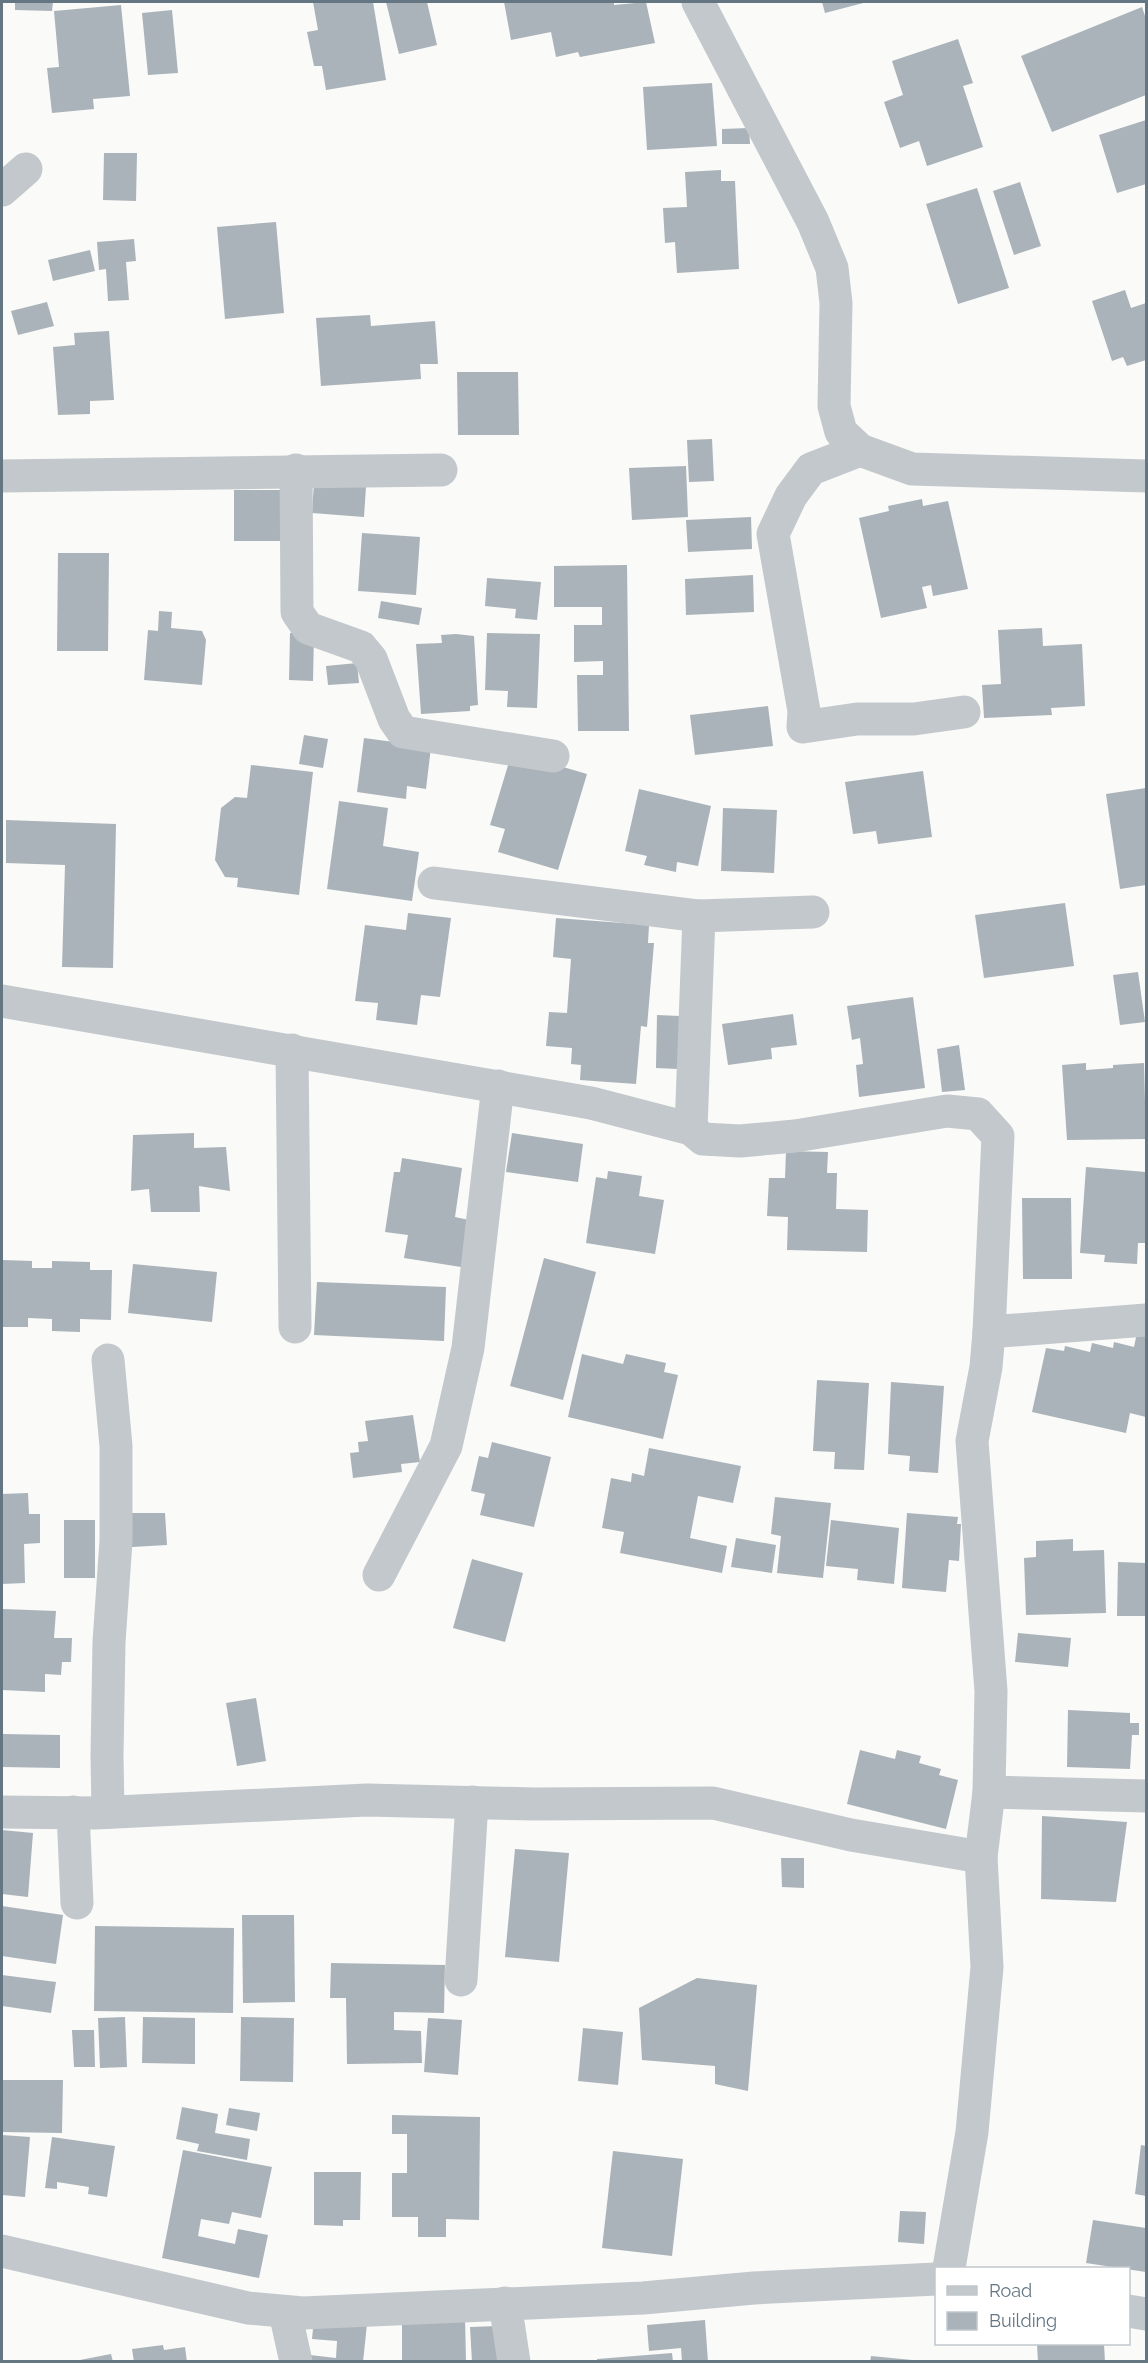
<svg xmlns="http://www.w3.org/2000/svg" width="1148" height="2363" font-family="Raleway,sans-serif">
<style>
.building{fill:#aab3b9}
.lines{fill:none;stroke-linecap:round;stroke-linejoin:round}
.minor{stroke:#c3c8cc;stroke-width:33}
</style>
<rect width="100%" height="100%" fill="#fafaf8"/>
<g class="building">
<path d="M15,2h38l-1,9 -37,-1z"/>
<path d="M313,2h60l13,78 -60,10 -4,-24h-8l-7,-34 11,-2z"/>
<path d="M386,2h41l10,43 -38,9z"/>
<path d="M504,2h110v3l32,-3 9,41 -75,14 -2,-5 -22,5 -5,-25 -40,8z"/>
<path d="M822,2h45l-42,11z"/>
<path d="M121,5l9,91 -37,3 1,10 -42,4 -5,-45 12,-1 -5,-56z"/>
<path d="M1142,7l4,12v76l-94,37 -31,-76z"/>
<path d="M172,10l6,63 -30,2 -6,-62z"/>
<path d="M958,39l15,44 -10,3 20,61 -56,19 -8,-25 -19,7 -16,-46 19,-7 -11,-34z"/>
<path d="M712,83l5,63 -70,4 -4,-63z"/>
<path d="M1146,120v64l-29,9 -18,-58z"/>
<path d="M749,128l1,16h-28v-15z"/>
<path d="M104,153h33l-1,48 -33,-1z"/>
<path d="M721,170v11h14l4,88 -62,4 -2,-31 -10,1 -2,-35 24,-1 -2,-35z"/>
<path d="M1020,182l21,64 -27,9 -21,-64z"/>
<path d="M977,188l32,100 -51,16 -32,-100z"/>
<path d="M276,222l8,91 -59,6 -8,-92z"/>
<path d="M134,239l2,22 -10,1 3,38 -21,1 -2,-32 -7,1 -2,-28z"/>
<path d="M90,250l5,21 -42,10 -5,-21z"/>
<path d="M1125,290l6,18 15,-5v57l-19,6 -4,-9 -11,4 -20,-60z"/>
<path d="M47,302l7,24 -36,9 -7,-24z"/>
<path d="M370,315l1,11 64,-5 3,43h-18l1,15 -100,7 -5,-68z"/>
<path d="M109,331l5,69 -24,1v13l-32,1 -5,-68 22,-2 -1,-12z"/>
<path d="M457,372h61l1,63h-61z"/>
<path d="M712,439l2,42 -25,1 -2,-42z"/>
<path d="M686,466l2,51 -56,3 -3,-52z"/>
<path d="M314,482l52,5 -2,30 -52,-4z"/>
<path d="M234,490h51l1,51h-52z"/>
<path d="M922,499l1,7 25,-5 20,88 -35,7 -2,-11 -9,2 5,21 -46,10 -22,-100 30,-7 -1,-5z"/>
<path d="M751,517l1,32 -64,3 -2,-32z"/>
<path d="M362,533l58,4 -4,58 -58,-4z"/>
<path d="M58,553h51l-1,98h-51z"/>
<path d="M627,565l2,166h-51l-1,-56h26v-14l-29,1v-37h28v-18h-48v-41z"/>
<path d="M753,575l1,37 -68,3 -1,-36z"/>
<path d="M487,578l54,4 -4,38 -22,-2 1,-9 -31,-3z"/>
<path d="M381,601l41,7 -3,17 -41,-7z"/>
<path d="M159,611l13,1 -1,16 31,3 4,9 -4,45 -58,-5 4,-50 10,1z"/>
<path d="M1042,628l1,18 39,-2 3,62 -34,2 1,7 -68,3 -2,-33 19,-1 -3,-54z"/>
<path d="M290,633h24l-1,48 -24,-1z"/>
<path d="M487,633l53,1 -3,74 -30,-1 1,-16 -23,-1z"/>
<path d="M456,634l18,2 4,69 -8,1v5l-49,3 -5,-70 26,-1 -1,-8z"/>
<path d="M357,663l2,20 -31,2 -2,-19z"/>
<path d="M768,706l5,40 -78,9 -5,-40z"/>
<path d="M304,735l24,4 -5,29 -24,-4z"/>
<path d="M364,738l67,9 -5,42 -19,-3 -1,13 -49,-7z"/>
<path d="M512,752l75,22 -29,96 -60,-18 7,-23 -15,-4z"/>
<path d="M251,765l62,7 -14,123 -62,-8 1,-9 -13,-1 -10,-17 6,-52 14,-11 12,1z"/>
<path d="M923,771l9,66 -54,7 -2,-13 -23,3 -8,-52z"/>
<path d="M1146,788v97l-26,4 -14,-95z"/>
<path d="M639,789l72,17 -13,60 -21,-4 -1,10 -32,-7 3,-9 -22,-5z"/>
<path d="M339,801l49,7 -5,38 36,6 -7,49 -85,-12z"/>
<path d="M723,808l54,2 -3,63 -53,-2z"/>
<path d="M6,820l110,4 -3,144 -51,-1 3,-102 -59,-2z"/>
<path d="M1065,903l9,63 -90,12 -9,-63z"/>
<path d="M408,913l43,5 -11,79 -19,-2 -4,30 -41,-5 2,-17 -23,-2 10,-76 41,5z"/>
<path d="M556,918l93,7 -1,18h6l-7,84 -6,-1 -5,58 -56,-4 1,-15 -10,-1 1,-16 -26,-2 3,-34 18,1 4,-54 -18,-2z"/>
<path d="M1138,972l7,50 -25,3 -7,-50z"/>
<path d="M913,997l12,91 -66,9 -3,-32 7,-1 -3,-26 -8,2 -5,-34z"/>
<path d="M793,1014l4,31 -26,3 1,11 -44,6 -6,-41z"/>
<path d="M657,1015l23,1 -2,53 -22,-1z"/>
<path d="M959,1045l6,45 -23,2 -5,-43z"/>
<path d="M1086,1063v7l27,-2v-3l31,-2 2,76 -79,1 -5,-75z"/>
<path d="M194,1133v15l32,-1 4,44 -31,-5 1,26h-49l-2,-23 -18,2 2,-56z"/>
<path d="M512,1133l71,11 -5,38 -72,-10z"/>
<path d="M786,1151l42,1 -1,21h10l-1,36 32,1 -1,42 -80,-2 1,-33 -21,-1 2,-38h16z"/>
<path d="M402,1158l60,10 -7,49 14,3 -8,47 -57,-9 4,-23 -23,-3 9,-60h6z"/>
<path d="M1086,1167l60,5v71h-8l-1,21 -33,-2 1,-7 -25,-2z"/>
<path d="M608,1171l34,5 -3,20 25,4 -9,54 -69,-11 10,-66 11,2z"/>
<path d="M1022,1198h49l1,81h-49z"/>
<path d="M544,1258l52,14 -33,128 -53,-14z"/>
<path d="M2,1260l30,1v7h20v-7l38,1v8h22l-1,50 -31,-1v13l-28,-1v-12l-24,-1v9h-26z"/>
<path d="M133,1264l84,8 -5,50 -84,-9z"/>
<path d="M317,1282l129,5 -2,54 -130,-6z"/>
<path d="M1138,1328l8,2v87l-16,-4 -4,20 -94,-21 14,-64 18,3 1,-5 25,6 2,-9 21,5 1,-6 20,5z"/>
<path d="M582,1354l41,10 3,-10 40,9 -2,9 14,3 -15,64 -95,-22z"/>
<path d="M817,1380l52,3 -5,87 -30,-1 1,-17 -22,-1z"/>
<path d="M891,1382l53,4 -6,87 -29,-2 1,-15 -22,-2z"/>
<path d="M413,1415l7,47 -19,2 1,8 -49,6 -3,-25 9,-1 -1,-10 10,-1 -3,-20z"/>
<path d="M492,1442l59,15 -17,70 -54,-12 5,-21 -14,-3 8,-35 9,2z"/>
<path d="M649,1448l92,18 -8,37 -35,-7 -8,42 37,8 -5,27 -102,-20 4,-21 -22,-4 9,-50 20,4 1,-9 12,3z"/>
<path d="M28,1493l1,21h11v29l-16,1 1,39 -23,1v-90z"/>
<path d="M775,1497l56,6 -8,75 -46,-5 4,-37 -10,-2z"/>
<path d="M130,1513h35l2,32 -35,2z"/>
<path d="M907,1513l51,4 -1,7h4l-2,37 -10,-1 -3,32 -44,-4z"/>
<rect x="64" y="1520" width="31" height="58"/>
<path d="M831,1520l68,8 -5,56 -37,-4 1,-11 -32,-3z"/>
<path d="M736,1538l40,7 -4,28 -41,-6z"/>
<path d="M1073,1539v12l31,-1 2,63 -80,2 -2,-57 12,-1v-16z"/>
<path d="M472,1559l51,14 -18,69 -52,-14z"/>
<path d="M1118,1562l28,1v53h-29z"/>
<path d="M3,1609l53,2 -2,27h18l-1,24h-9l-1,13 -16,-1v18l-43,-2z"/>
<path d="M1018,1633l53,5 -3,29 -53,-5z"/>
<path d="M256,1698l10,63 -29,5 -11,-63z"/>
<path d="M1068,1710l62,3v10h9v12h-7l-2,34 -63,-2z"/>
<path d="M2,1734l58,1v33l-58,-1z"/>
<path d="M860,1750l35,9 2,-9 24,6 -2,7 22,6 -2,6 19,5 -12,49 -99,-25z"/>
<path d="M1042,1816l85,6 -11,80 -75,-3z"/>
<path d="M2,1830l31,3 -5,64 -26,-3z"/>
<path d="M515,1849l54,4 -10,109 -54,-5z"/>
<path d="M781,1858h23v30l-22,-1z"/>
<path d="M2,1906l61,9 -7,49 -54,-8z"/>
<path d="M242,1915h52l1,87 -52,1z"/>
<path d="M95,1926l139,2 -1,85 -139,-2z"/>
<path d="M331,1963l114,2 -1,48 -50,-1v18l27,1 1,32 -75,1 -1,-66h-16z"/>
<path d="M2,1975l54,7 -5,31 -49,-7z"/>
<path d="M697,1978l60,7 -9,106 -33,-7v-18l-73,-6 -3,-52z"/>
<path d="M125,2017l2,50 -27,1 -2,-50z"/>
<path d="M143,2017l52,1v46l-53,-1z"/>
<path d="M241,2017l53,1 -1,64 -53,-1z"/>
<path d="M428,2018l34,2 -4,55 -34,-3z"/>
<path d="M583,2028l40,4 -5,53 -40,-4z"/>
<path d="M72,2030h22l1,37h-21z"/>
<path d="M2,2080h61l-1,53 -60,-1z"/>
<path d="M182,2107l36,7 -3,19 35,6 -3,21 -50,-9 2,-7 -23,-5z"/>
<path d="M229,2108l31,5 -3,18 -31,-6z"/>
<path d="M392,2115l88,2 -1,103 -33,-1v18h-28v-20h-26v-44h15v-39h-15z"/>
<path d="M2,2135l28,2 -5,60 -23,-2z"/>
<path d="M52,2137l63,9 -8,51 -19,-3 1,-7 -32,-5v7l-12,-1z"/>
<path d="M1141,2145l5,1v50l-11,-2z"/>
<path d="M183,2150l89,17 -11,51 -29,-6 -3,12 -28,-5 -3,17 37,8 3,-15 30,6 -9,43 -97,-20z"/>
<path d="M613,2151l70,8 -11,97 -70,-8z"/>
<path d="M314,2172h47l-1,48h-17v6l-29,-1z"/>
<path d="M900,2211l26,1 -2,32 -26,-2z"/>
<path d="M1093,2220l53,8v44l-60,-9z"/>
<path d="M465,2317l1,45h-64v-44z"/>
<path d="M314,2318l53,6 -4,38h-54l1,-7 26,3 1,-17 -25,-2z"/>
<path d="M705,2320l3,42h-26l-1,-14 -32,3 -2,-26z"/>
<path d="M497,2326l1,36h-26l-2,-35z"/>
<path d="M1037,2344h67l1,18h-67z"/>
<path d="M163,2345l1,5 21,-3 2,15h-53l-2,-13z"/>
<path d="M672,2353l1,9h-76v-3z"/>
<path d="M111,2354l2,8h-33v-2z"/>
<path d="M871,2356l41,4v2h-42z"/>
</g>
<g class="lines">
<g class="minor">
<path d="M698,2l115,220 19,46 4,35 -2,103 7,26 19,18 52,19 234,7"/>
<path d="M2,190l24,-21"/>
<path d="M860,450l-49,19 -20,27 -18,38 31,177 -1,16 54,-8h57l50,-7"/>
<path d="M296,470l1,142 11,16 53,19 10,12 23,60 9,13 150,24"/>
<path d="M2,476l439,-6"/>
<path d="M434,883l265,33 114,-4"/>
<path d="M2,1001l589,102 100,26 12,10 37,2 55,-5 152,-25 31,3 20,22 -9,196"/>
<path d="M292,1050l3,277"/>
<path d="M691,1129l8,-213"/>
<path d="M108,1360l8,86v95l-7,101 -2,114 1,56"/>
<path d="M379,1575l67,-129 22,-98 30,-262"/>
<path d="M989,1792l157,4"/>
<path d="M2,1812l93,1 272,-13 167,4 179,-1 138,32 130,22"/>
<path d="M73,1812l4,91"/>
<path d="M461,1980l11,-178"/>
<path d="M2,2251l246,57 55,5 340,-15 111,-10 182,-9"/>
<path d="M949,2268l23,-136 15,-165 -6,-110 8,-65 2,-101 -19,-250 14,-74 3,-35 157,-12"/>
<path d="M505,2303l9,59"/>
<path d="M1128,2311l18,3"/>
<path d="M285,2312l11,50"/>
</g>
</g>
<rect width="1148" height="2363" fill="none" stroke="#657683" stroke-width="6"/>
<rect x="935" y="2267" width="195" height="78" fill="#ffffff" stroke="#c1c8cd" stroke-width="1.5"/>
<rect x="947" y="2286" width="30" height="9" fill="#c3c8cc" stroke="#c1c8cd" stroke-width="1.5"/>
<text x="989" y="2297" font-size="18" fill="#657683">Road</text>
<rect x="947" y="2312" width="30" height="18" fill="#aab3b9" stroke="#c1c8cd" stroke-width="1.5"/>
<text x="989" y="2327" font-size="18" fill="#657683">Building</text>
</svg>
